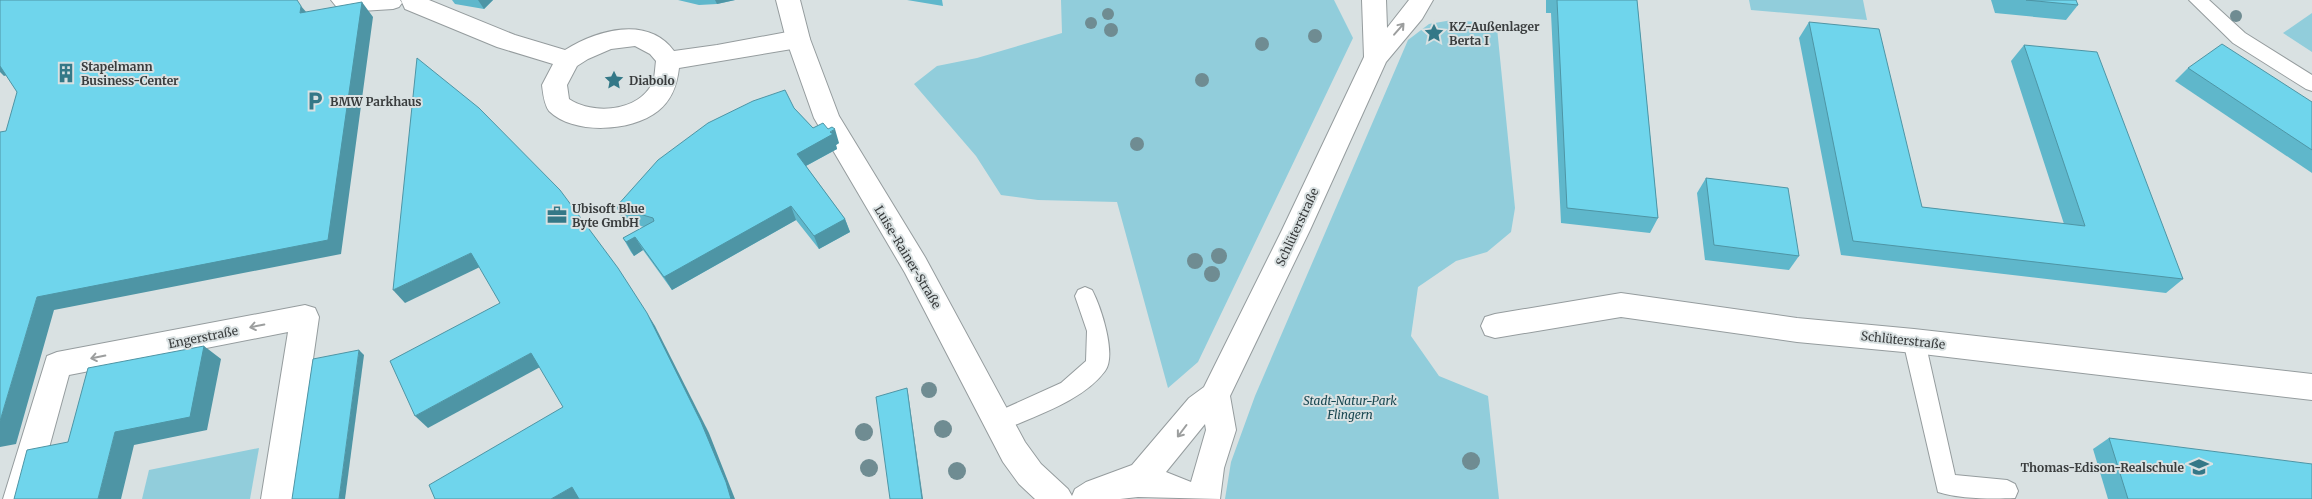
<svg xmlns="http://www.w3.org/2000/svg" width="2312" height="499" font-family="Merriweather,serif">
<style>
.green{fill:#91cddb}
.lines{fill:none;stroke-linecap:round;stroke-linejoin:round}
.service-casing{stroke:#959c9e;stroke-width:2}
.pedestrian-casing{stroke:#959c9e;stroke-width:2}
.minor-casing{stroke:#959c9e;stroke-width:2}
.service{fill:#fff;fill-rule:evenodd}
.pedestrian{fill:#fff;fill-rule:evenodd}
.minor{fill:#fff;fill-rule:evenodd}
.tree{fill:#6f8c92}
.wall{fill:#5fb7cb}
.shaded-wall{fill:#4e95a5}
.building{fill:#6fd5ec;stroke:#4e95a5}
.oneway{stroke:#9c9e9e}
.labels{text-anchor:middle;dominant-baseline:central;stroke-width:4;stroke-linejoin:round;paint-order:stroke}
.poi-label{font-size:12px;font-weight:bold;fill:#393c3d;stroke:#d9e1e2;text-anchor:start}
.street-label{font-size:12px;fill:#393c3d;stroke:#d9e1e2}
.park-label{font-size:12px;font-style:italic;fill:#194751;stroke:#d9e1e2}
</style>
<rect width="100%" height="100%" fill="#d9e1e2"/>
<g class="green">
<path d="M1061,0h273l19,38 -155,324 -30,26 -51,-186 -79,-2 -37,-5 -25,-39 -62,-72 23,-18 40,-8 85,-25z"/>
<path d="M1749,0h114l4,20 -116,-10z"/>
<path d="M2312,13v39l-29,-19z"/>
<path d="M1452,20l37,3 8,5 18,180 -4,24 -24,20 -31,9 -38,26 -7,49 28,40 49,20 11,103h-274l6,-37 24,-66 153,-356 21,-16z"/>
<path d="M259,448l-9,51h-108l7,-29z"/>
</g>
<g class="lines">
<defs>
<g id="service">
<path d="M331,0h69l2,3 -3,4 -6,2 -48,3 -6,-2z"/>
<path d="M2189,0h20l36,33 67,42v16l-6,-2 -73,-46z"/>
<path d="M1085,287l7,3c9,17 25,65 13,81 -21,29 -68,44 -99,58l-8,3 -8,-3 -3,-7 3,-7 71,-32 25,-22 1,-30 -12,-35 3,-6z"/>
<path d="M1914,332l7,3 4,6 30,134 52,5 8,4 3,7 -3,7c-23,1 -55,1 -77,-6l-35,-151 4,-6z"/>
</g>
<path id="pedestrian" d="M401,0h28l86,35 50,15c32,-20 83,-35 109,1l43,-6 81,-15 9,3 3,6 -3,6 -9,3 -119,20c-2,17 -7,32 -21,43 -26,21 -85,24 -109,0 -5,-7 -6,-18 -7,-26l11,-21 -56,-17 -92,-38zM635,46l15,8 6,7c-1,7 -1,17 -4,23 -15,28 -59,31 -83,15l-2,-14 10,-19 11,-7 23,-10z"/>
<g id="minor">
<path d="M776,0h24l10,39 29,77 86,141 100,185 16,22 27,25 4,7 3,-7 11,-7 46,-17 57,-67 15,-11 78,-157 82,-173 -2,-57h24l1,28 22,-28h24l-11,19 -36,43 -76,168 -80,166 6,34 -12,38 -4,31 -82,-2 -18,2h-85l-16,-15 -16,-22 -98,-189 -91,-155 -28,-79zM1205,424l1,6 -15,52 -25,-10z"/>
<path d="M1621,293l176,25 117,11 398,45v26l-398,-47 -117,-11 -176,-25 -126,21 -10,-3 -4,-9 4,-9 10,-3z"/>
<path d="M305,305l10,3 4,9 -26,182h-32l27,-167 -219,43 -34,124h-32l44,-143 10,-4z"/>
</g>
</defs>
<use href="#service" class="service-casing"/>
<use href="#pedestrian" class="pedestrian-casing"/>
<use href="#minor" class="minor-casing"/>
<use href="#service" class="service"/>
<use href="#pedestrian" class="pedestrian"/>
<use href="#minor" class="minor"/>
</g>
<g class="tree">
<circle cx="1108" cy="14" r="6"/>
<circle cx="2236" cy="16" r="6"/>
<circle cx="1091" cy="23" r="6"/>
<circle cx="1111" cy="30" r="7"/>
<circle cx="1315" cy="36" r="7"/>
<circle cx="1262" cy="44" r="7"/>
<circle cx="1202" cy="80" r="7"/>
<circle cx="1137" cy="144" r="7"/>
<circle cx="1219" cy="256" r="8"/>
<circle cx="1195" cy="261" r="8"/>
<circle cx="1212" cy="274" r="8"/>
<circle cx="929" cy="390" r="8"/>
<circle cx="943" cy="429" r="9"/>
<circle cx="864" cy="432" r="9"/>
<circle cx="1471" cy="461" r="9"/>
<circle cx="869" cy="468" r="9"/>
<circle cx="957" cy="471" r="9"/>
</g>
<g class="wall">
<path d="M452,0h41l-9,9 -29,-5z"/>
<path d="M678,0h57l-18,4 -18,1z"/>
<path d="M907,0h35l1,6z"/>
<path d="M1546,0h91l21,218 -8,15 -89,-10 -10,-210h-5z"/>
<path d="M1991,0h85l2,5 -12,15 -71,-7z"/>
<path d="M1809,22l113,185 142,17 -53,-163 13,-16 159,234 -17,14 -325,-38 -42,-217z"/>
<path d="M2188,68l124,34v71l-137,-92z"/>
<path d="M794,108l19,20 26,15 -3,2 1,4 -31,17 39,53 5,13 -31,17 -23,-29 -124,70 -29,-40 -9,6 -3,-4 -8,-14 21,-11 -20,-6 -8,-14z"/>
<path d="M1706,178l93,78 -10,14 -84,-10 -8,-67z"/>
<path d="M2109,438l203,61h-204l-15,-50z"/>
</g>
<g class="shaded-wall">
<path d="M478,0h15l-9,9z"/>
<path d="M715,0h20l-18,4z"/>
<path d="M362,2l11,15 -32,237 -287,56 -38,134 -16,3v-26l37,-124z"/>
<path d="M301,6l12,14 -13,-7z"/>
<path d="M0,64l11,10 -7,2 -4,-4z"/>
<path d="M835,129l4,14 -3,2 1,4 -35,19 -5,-14z"/>
<path d="M791,206l5,14 -124,70 -8,-13z"/>
<path d="M845,219l5,13 -31,17 -5,-13z"/>
<path d="M635,237l8,13 -9,6 -8,-14z"/>
<path d="M471,253l11,13 -77,37 -12,-13z"/>
<path d="M647,313l8,13 54,107 26,66h-4z"/>
<path d="M204,346l17,13 -14,71 -73,15 -13,54h-23l17,-67z"/>
<path d="M359,350l5,5 -19,144h-6z"/>
<path d="M531,353l11,13 -114,62 -13,-12z"/>
<path d="M907,388l1,5 15,106h-1z"/>
<path d="M572,487l8,12h-29z"/>
</g>
<g class="building">
<path d="M0,0h297l4,6 -1,7 62,-11 -34,238 -291,57 -37,124v-289l6,-1 11,-39 -17,-26z"/>
<path d="M1557,0h80l21,218 -91,-10z"/>
<path d="M2026,0h50l2,5z"/>
<path d="M1809,22l70,7 43,178 163,19 -61,-181 73,7 86,227 -330,-38z"/>
<path d="M2222,44l90,58v48l-124,-82z"/>
<path d="M417,58l62,50 81,82 58,78 29,45 54,109 25,60 5,17h-152l-7,-12 -21,12h-116l-6,-14 134,-78 -32,-54 -116,63 -25,-55 110,-58 -29,-50 -78,37z"/>
<path d="M785,90l9,18 19,20 10,-5 5,6 4,-2 3,2 -5,3 3,2 -36,20 48,65 -31,17 -23,-30 -127,71 -29,-40 -9,5 -3,-4 31,-17 -1,-3 -37,-11 42,-47 50,-37 45,-22z"/>
<path d="M1706,178l82,10 11,68 -85,-11z"/>
<path d="M204,346l-14,71 -75,15 -17,67h-84l13,-49 41,-8 20,-74z"/>
<path d="M359,350l-20,149h-47l21,-140z"/>
<path d="M907,388l15,111h-32l-14,-102z"/>
<path d="M2109,438l203,26v35h-184z"/>
</g>
<defs><path id="oneway-shaft" d="M-6 0H5M1.5-3L5.5 0L1.5 3" fill="none" stroke-width="1.6" stroke-linecap="round" stroke-linejoin="round" transform="scale(1.25)"/></defs>
<g class="oneway">
<use href="#oneway-shaft" transform="translate(1399 29) rotate(-49)"/>
<use href="#oneway-shaft" transform="translate(257 326) rotate(169)"/>
<use href="#oneway-shaft" transform="translate(98 357) rotate(169)"/>
<use href="#oneway-shaft" transform="translate(1182 431) rotate(127)"/>
</g>
<defs>
<symbol id="sight-bare" viewBox="-9 -9 18 18"><path d="M0-6L1.8-2.2L6-1.7L2.9 1.2L3.7 5.4L0 3.3L-3.7 5.4L-2.9 1.2L-6-1.7L-1.8-2.2Z" fill="#347887" stroke="#d9e1e2" stroke-width="2.5" paint-order="stroke"/></symbol>
<symbol id="building-bare" viewBox="-9 -9 18 18"><path d="M-4-6H4V6H1V3H-1V6H-4ZM-2.5-4.3h1.7v1.8h-1.7ZM.8-4.3h1.7v1.8H.8ZM-2.5-1h1.7V.8h-1.7ZM.8-1h1.7V.8H.8Z" fill="#347887" stroke="#d9e1e2" stroke-width="2.5" paint-order="stroke"/></symbol>
<symbol id="parking-bare" viewBox="-9 -9 18 18"><path d="M-3.5-5.5H1a3.5 3.5 0 0 1 0 7H-1V5.5H-3.5ZM-1-3.4V-.6H.8a1.4 1.4 0 0 0 0-2.8Z" fill="#347887" stroke="#d9e1e2" stroke-width="2.5" paint-order="stroke"/></symbol>
<symbol id="office-bare" viewBox="-9 -9 18 18"><path d="M-6-3h4V-5.5h4V-3h4V5H-6ZM-1-4.5V-3h2v-1.5ZM-6 0V1H6V0Z" fill="#347887" stroke="#d9e1e2" stroke-width="2.5" paint-order="stroke"/></symbol>
<symbol id="school-bare" viewBox="-9 -9 18 18"><path d="M0-5L7-2L0 1L-7-2ZM-4 1L0 2.5L4 1V4Q0 6-4 4Z" fill="#347887" stroke="#d9e1e2" stroke-width="2.5" paint-order="stroke"/></symbol>
</defs>
<g fill-rule="evenodd">
<use href="#sight-bare" x="1420" y="19" width="28" height="28"/>
<use href="#building-bare" x="52" y="59" width="28" height="28"/>
<use href="#sight-bare" x="600" y="66" width="28" height="28"/>
<use href="#parking-bare" x="301" y="87" width="28" height="28"/>
<use href="#office-bare" x="543" y="201" width="28" height="28"/>
<use href="#school-bare" x="2185" y="453" width="28" height="28"/>
</g>
<g class="labels">
<g class="poi-label">
<text x="1449" y="26">KZ-Außenlager<tspan x="1449" dy="14">Berta I</tspan></text>
<text x="81" y="66">Stapelmann<tspan x="81" dy="14">Business-Center</tspan></text>
<text x="629" y="80">Diabolo</text>
<text x="330" y="101">BMW Parkhaus</text>
<text x="572" y="208">Ubisoft Blue<tspan x="572" dy="14">Byte GmbH</tspan></text>
<text x="2184" y="467" text-anchor="end">Thomas-Edison-Realschule</text>
</g>
<g class="street-label">
<text transform="translate(1297 227) rotate(-65)">Schlüterstraße</text>
<text transform="translate(908 257) rotate(59)">Luise-Rainer-Straße</text>
<text transform="translate(203 337) rotate(-11)">Engerstraße</text>
<text transform="translate(1903 340) rotate(6)">Schlüterstraße</text>
</g>
<g class="park-label">
<text x="1350" y="400">Stadt-Natur-Park<tspan x="1350" dy="14">Flingern</tspan></text>
</g>
</g>
</svg>
